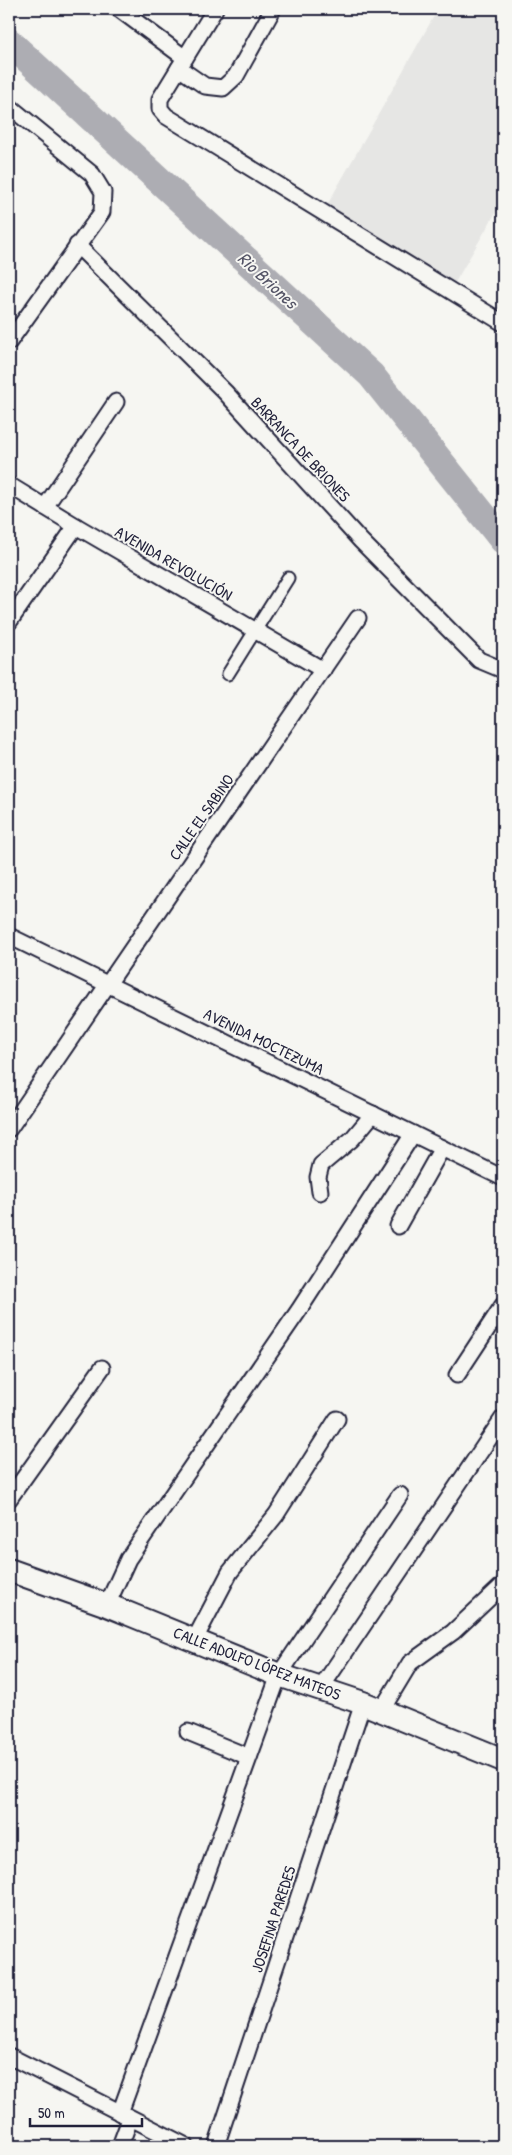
<svg xmlns="http://www.w3.org/2000/svg" width="512" height="2155" font-family="'Patrick Hand',sans-serif">
<style>
.built{fill:#e6e6e4}
.lines{fill:none;stroke-linecap:round;stroke-linejoin:round}
.river{stroke:#adadb3;stroke-width:28}
.pedestrian-casing{stroke:#22223b;stroke-width:15}
.minor-casing{stroke:#22223b;stroke-width:19}
.secondary-casing{stroke:#22223b;stroke-width:26}
.pedestrian{stroke:#f6f6f2;stroke-width:11}
.minor{stroke:#f6f6f2;stroke-width:15}
.secondary{stroke:#f6f6f2;stroke-width:22}
.labels{text-anchor:middle;dominant-baseline:central;stroke-width:4;stroke-linejoin:round;paint-order:stroke}
.street-label{font-size:16px;fill:#22223b;stroke:#f6f6f2}
.water-label{font-size:18px;font-style:italic;fill:#535365;stroke:#f6f6f2}
</style>
<rect width="100%" height="100%" fill="#f6f6f2"/>
<filter id="ink" filterUnits="userSpaceOnUse"><feTurbulence type="fractalNoise" baseFrequency=".02" numOctaves="2"/><feDisplacementMap in="SourceGraphic" scale="10" xChannelSelector="R" yChannelSelector="G"/><feConvolveMatrix kernelMatrix="1 2 1 2 8 2 1 2 1" color-interpolation-filters="sRGB"/></filter>
<g filter="url(#ink)">
<path class="built" d="M438,9h65v191l-50,86 -127,-79z"/>
<g class="lines">
<path class="river" d="M9,42l362,333 132,165"/>
<defs>
<path id="pedestrian" d="M228,674l60,-96"/>
<g id="minor">
<path d="M119,9l66,49"/>
<path d="M215,9l-55,90v10l6,7 337,207"/>
<path d="M179,68l26,18 18,2 13,-12 37,-67"/>
<path d="M9,106l83,68 11,18 -1,20 -93,130"/>
<path d="M77,245l148,147 136,149 118,119 24,10"/>
<path d="M9,485l67,41 247,144"/>
<path d="M45,507l71,-105"/>
<path d="M9,622l67,-96"/>
<path d="M9,936l494,242"/>
<path d="M9,1129l349,-511"/>
<path d="M320,1192l-2,-15 3,-12 31,-26 21,-25"/>
<path d="M398,1226l44,-78"/>
<path d="M457,1375l46,-70"/>
<path d="M9,1499l93,-131"/>
<path d="M107,1605l21,-46 171,-249 114,-176"/>
<path d="M195,1639l35,-67 46,-57 61,-96"/>
<path d="M321,1688l182,-270"/>
<path d="M381,1711l29,-48 43,-31 50,-47"/>
<path d="M188,1732l61,25"/>
<path d="M9,2056l177,90"/>
<path d="M120,2113l159,-438 121,-180"/>
<path d="M120,2146l10,-27"/>
<path d="M216,2146l147,-443"/>
</g>
<path id="secondary" d="M9,1570l98,35 172,70 84,28 140,57"/>
</defs>
<use href="#pedestrian" class="pedestrian-casing"/>
<use href="#minor" class="minor-casing"/>
<use href="#secondary" class="secondary-casing"/>
<use href="#pedestrian" class="pedestrian"/>
<use href="#minor" class="minor"/>
<use href="#secondary" class="secondary"/>
</g>
</g>
<g class="labels">
<g class="street-label">
<text transform="translate(301 449) rotate(47)">BARRANCA DE BRIONES</text>
<text transform="translate(174 563) rotate(30)">AVENIDA REVOLUCIÓN</text>
<text transform="translate(201 817) rotate(-55)">CALLE EL SABINO</text>
<text transform="translate(264 1041) rotate(26)">AVENIDA MOCTEZUMA</text>
<text transform="translate(257 1663) rotate(21)">CALLE ADOLFO LÓPEZ MATEOS</text>
<text transform="translate(273 1919) rotate(-72)">JOSEFINA PAREDES</text>
</g>
<g class="water-label">
<text transform="translate(268 280) rotate(43)">Rio Briones</text>
</g>
</g>
<rect width="512" height="2155" fill="none" stroke="#f6f6f2" stroke-width="30"/>
<rect x="15" y="15" width="482" height="2125" fill="none" stroke="#22223b" stroke-width="2" filter="url(#ink)"/>
<path d="M30 2118v8h112v-8" fill="none" stroke="#22223b" stroke-width="2.5"/>
<text x="38" y="2118" font-size="15" fill="#22223b" stroke="#f6f6f2" stroke-width="4" paint-order="stroke">50 m</text>
</svg>
